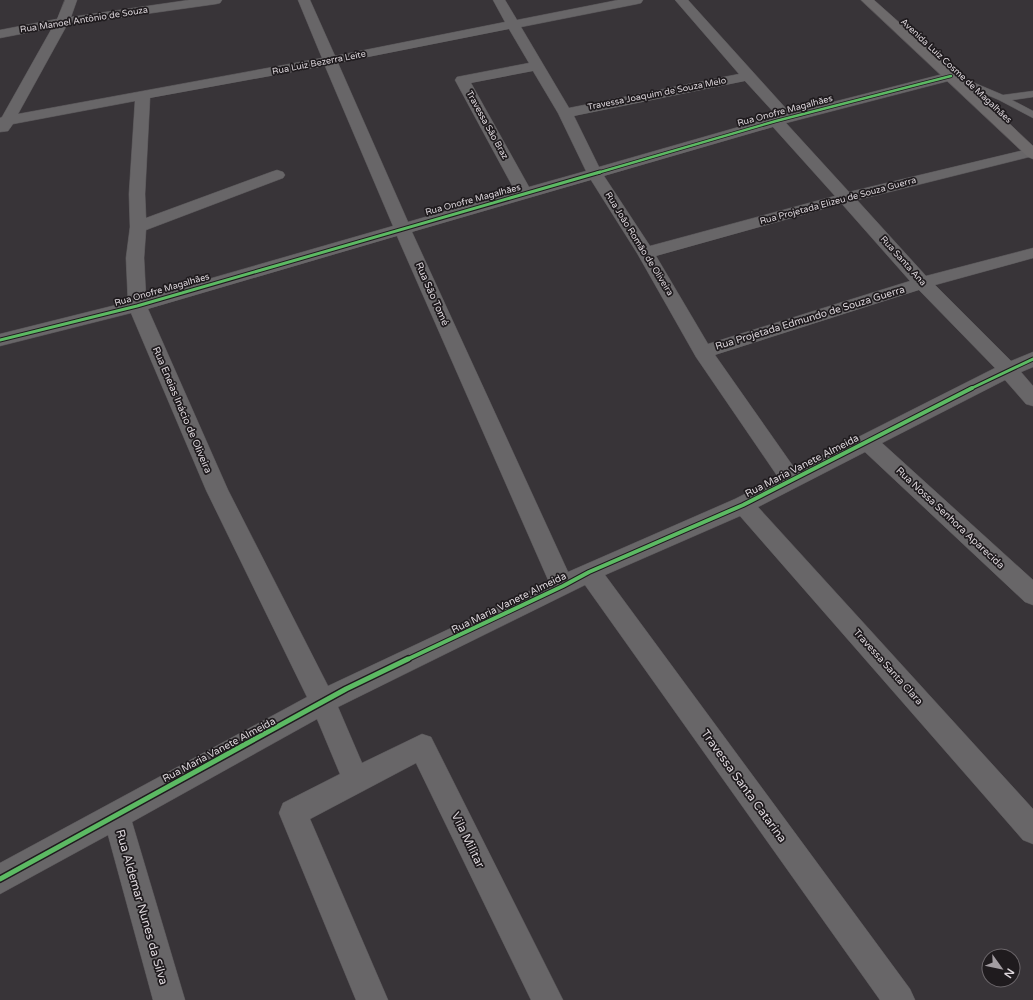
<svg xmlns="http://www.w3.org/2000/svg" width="1033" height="1000" font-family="'Varela Round',sans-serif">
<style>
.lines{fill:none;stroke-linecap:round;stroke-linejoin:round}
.service-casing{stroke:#555255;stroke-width:1}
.minor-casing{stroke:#555255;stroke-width:1}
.secondary-casing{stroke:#555255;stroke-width:1}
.service{fill:#686668;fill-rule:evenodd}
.minor{fill:#686668;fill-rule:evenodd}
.secondary{fill:#6d6a6b;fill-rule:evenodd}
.cycleway-far3-casing{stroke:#1f1b1e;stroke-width:4}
.cycleway-far2-casing{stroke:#1f1b1e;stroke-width:5}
.cycleway-far1-casing{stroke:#1f1b1e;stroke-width:6}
.cycleway-casing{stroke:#1f1b1e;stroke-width:8}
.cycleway-far3{stroke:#5cba63;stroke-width:2.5}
.cycleway-far2{stroke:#5cba63;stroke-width:3}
.cycleway-far1{stroke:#5cba63;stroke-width:4}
.cycleway{stroke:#5cba63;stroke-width:5}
.labels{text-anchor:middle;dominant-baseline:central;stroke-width:3.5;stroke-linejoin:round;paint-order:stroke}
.far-street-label{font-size:9px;fill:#dcd6db;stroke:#1f1b1e}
.street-label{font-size:10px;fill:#dcd6db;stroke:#1f1b1e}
.near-street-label{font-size:12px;fill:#dcd6db;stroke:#1f1b1e}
</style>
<rect width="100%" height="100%" fill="#383438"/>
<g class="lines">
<defs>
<path id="service" d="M951,73l52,22 30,-4v6l-21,3 21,11v7l-34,-18 -51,-22 -2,-2 2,-2z"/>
<path id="minor" d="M65,0h12l-6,17 118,-17h33l-2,3 -4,1 -149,21 -49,89 304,-56 -24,-58h12l25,56 170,-34 -12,-22h12l12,20 101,-20h25l-2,3 -4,1 -116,23 48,81 170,-34 -64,-74h13l102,113 161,-41 5,1 2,3 -2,3 -170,44 63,69 184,-44v8l-176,44 69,76 107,-28v10l-98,27 76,76 22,-9v15l-12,5 12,14v20l-7,-2 -21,-24 -123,63 151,137v25l-8,-3 -160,-150 -107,55 275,302v35l-10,-4 -283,-324 -135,59 305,414 5,11h-35l-295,-415 -247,122 24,56 60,-29 9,3 132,263h-32l-115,-237 -106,56 78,181h-32l-77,-187 4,-10 57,-29 -23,-55 -185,103 53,178h-32l-45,-165 -108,59v-31l307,-166 -101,-207 -75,-177 -131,33v-12l128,-32 -2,-44 4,-31 -1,-33 6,-93 -122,23 -5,7 -8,1v-14l2,-1 50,-89 -52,10v-8l57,-11zM509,29l20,34 -67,13 -5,1 -2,3 60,111 -107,31 -70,-159zM325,66l68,160 -247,71 -2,-39 2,-28 137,-52 2,-3 -2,-3 -6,-2 -6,2 -125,46 -1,-24 5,-96zM533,71l25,42 28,58 -57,16 -58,-104zM745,81l32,35 -178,51 -25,-51zM773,127l62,69 -185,50 -46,-70zM591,180l46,73 59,104 82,120 -43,22 -167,73 -156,-340zM842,204l68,77 -202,63 -52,-88zM397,236l152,346 -221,104 -100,-196 -80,-181zM919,290l76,78 -200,101 -80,-114z"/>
<path id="secondary" d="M861,0h13l82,73 77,73v13l-5,-2z"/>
</defs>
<use href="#service" class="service-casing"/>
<use href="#minor" class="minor-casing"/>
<use href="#secondary" class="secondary-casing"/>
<use href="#service" class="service"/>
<use href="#minor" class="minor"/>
<use href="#secondary" class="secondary"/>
<defs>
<path id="cycleway-far3" d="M597,173l179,-52 175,-45"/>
<g id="cycleway-far2">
<path d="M0,340l137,-34 463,-134"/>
<path d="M970,389l63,-30"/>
</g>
<path id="cycleway-far1" d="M406,660l157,-74 26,-14 154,-67 229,-117"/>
<path id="cycleway" d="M0,879l346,-190 62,-30"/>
</defs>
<use href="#cycleway-far3" class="cycleway-far3-casing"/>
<use href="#cycleway-far2" class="cycleway-far2-casing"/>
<use href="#cycleway-far1" class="cycleway-far1-casing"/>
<use href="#cycleway" class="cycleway-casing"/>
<use href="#cycleway-far3" class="cycleway-far3"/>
<use href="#cycleway-far2" class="cycleway-far2"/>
<use href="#cycleway-far1" class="cycleway-far1"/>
<use href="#cycleway" class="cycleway"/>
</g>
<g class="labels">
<g class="far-street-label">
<text transform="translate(84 20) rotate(-9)">Rua Manoel Antônio de Souza</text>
<text transform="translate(319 63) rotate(-11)">Rua Luiz Bezerra Leite</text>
<text transform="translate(956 71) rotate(43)">Avenida Luiz Cosme de Magalhães</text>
<text transform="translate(657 94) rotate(-11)">Travessa Joaquim de Souza Melo</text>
<text transform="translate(785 111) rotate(-15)">Rua Onofre Magalhães</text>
<text transform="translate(487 125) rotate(61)">Travessa São Braz</text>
<text transform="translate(473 200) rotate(-15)">Rua Onofre Magalhães</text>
<text transform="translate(838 201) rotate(-15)">Rua Projetada Elizeu de Souza Guerra</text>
<text transform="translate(639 244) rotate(58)">Rua João Romão de Oliveira</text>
<text transform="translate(903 261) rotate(48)">Rua Santa Ana</text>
<text transform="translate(162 290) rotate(-16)">Rua Onofre Magalhães</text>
</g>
<g class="street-label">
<text transform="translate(432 294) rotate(66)">Rua São Tomé</text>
<text transform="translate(810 318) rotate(-17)">Rua Projetada Edmundo de Souza Guerra</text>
<text transform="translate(182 410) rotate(67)">Rua Eneias Inácio de Oliveira</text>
<text transform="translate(802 466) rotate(-27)">Rua Maria Vanete Almeida</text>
<text transform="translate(950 518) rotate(43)">Rua Nossa Senhora Aparecida</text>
<text transform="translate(509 603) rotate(-26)">Rua Maria Vanete Almeida</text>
<text transform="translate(888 667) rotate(48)">Travessa Santa Clara</text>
<text transform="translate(219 750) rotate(-28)">Rua Maria Vanete Almeida</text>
</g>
<g class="near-street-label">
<text transform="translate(744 786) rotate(54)">Travessa Santa Catarina</text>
<text transform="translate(468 840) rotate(64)">Vila Militar</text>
<text transform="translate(142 907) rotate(74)">Rua Aldemar Nunes da Silva</text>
</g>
</g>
<g transform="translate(1001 968) rotate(123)"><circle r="19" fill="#1f1b1e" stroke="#6b666a"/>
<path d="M0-3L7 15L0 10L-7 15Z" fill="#a39da2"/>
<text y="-6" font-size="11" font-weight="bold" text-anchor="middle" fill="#dcd6db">N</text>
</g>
</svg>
